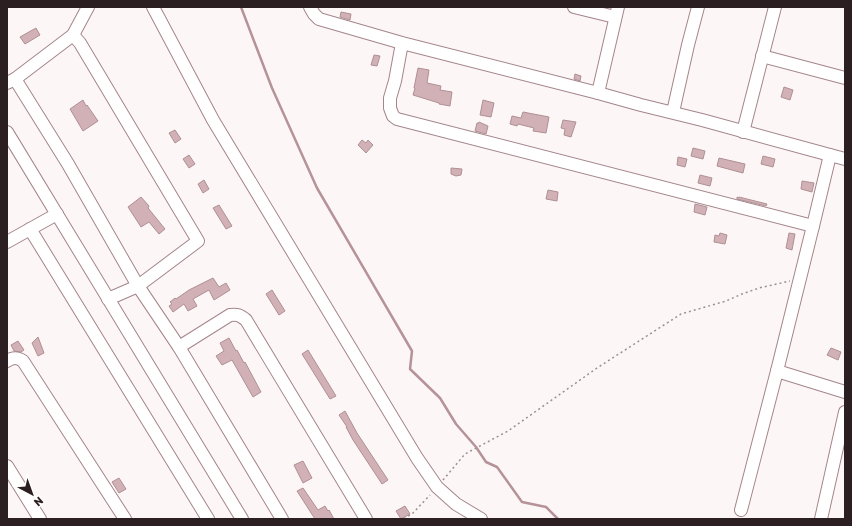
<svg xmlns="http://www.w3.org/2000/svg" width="852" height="526" font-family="Rubik,sans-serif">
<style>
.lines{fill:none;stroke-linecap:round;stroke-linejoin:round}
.stream{stroke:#b59398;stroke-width:2.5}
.building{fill:#d1b1b5;stroke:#af9094}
.minor-casing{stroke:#a4868a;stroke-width:14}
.path{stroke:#999091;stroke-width:1.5;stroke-dasharray:2 3;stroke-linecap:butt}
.minor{stroke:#fff;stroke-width:12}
</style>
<rect width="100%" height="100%" fill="#fdf6f7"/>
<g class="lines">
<path class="stream" d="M241,7l31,81 45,100 95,163 -2,18 30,29 16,26 20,23 10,15 11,5 25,35 24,5 12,12"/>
</g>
<g class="building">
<path d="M341,12l10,2 -1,6 -10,-3z"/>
<path d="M36,28l4,7 -15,9 -5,-7z"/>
<path d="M374,55l6,1 -3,10 -6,-1z"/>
<path d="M418,68l11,2 -2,13 14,3 -1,4 12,2 -2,14 -11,-2v-1l-26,-8 2,-7h-1z"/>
<path d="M575,74l6,2 -1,5 -6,-2z"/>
<path d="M784,87l9,3 -3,10 -9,-3z"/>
<path d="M83,100l3,6 1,-1 11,16 -15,10 -13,-22z"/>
<path d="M483,100l11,3 -3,14 -11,-2z"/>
<path d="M523,112l26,5 -3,16 -13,-2 1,-3 -16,-4 -1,2 -7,-2 2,-8 9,2z"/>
<path d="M563,120l13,2 -5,15 -7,-2 1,-6 -4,-1z"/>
<path d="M479,122l9,4 -2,8 -11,-3 2,-8h2z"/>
<path d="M175,130l6,9 -6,4 -6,-10z"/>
<path d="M362,140l4,3 2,-3 5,5 -7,8 -8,-8z"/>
<path d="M693,148l12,3 -2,8 -12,-3z"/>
<path d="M189,155l6,9 -6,4 -6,-9z"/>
<path d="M763,156l12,3 -2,8 -12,-3z"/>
<path d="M678,157l9,2 -2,8 -8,-2z"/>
<path d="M719,158l26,6 -2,9 -26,-7z"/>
<path d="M451,168l11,1 -1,6 -5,1 -5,-2z"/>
<path d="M700,175l12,3 -2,8 -12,-3z"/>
<path d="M204,180l5,9 -6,4 -5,-9z"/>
<path d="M802,181l12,2 -2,9 -11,-3z"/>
<path d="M548,190l10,2 -1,9 -11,-2z"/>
<path d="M141,197l8,9 -1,2 17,21 -6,5 -10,-12 -8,5 -13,-20z"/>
<path d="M737,197l2,1v-1l28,7 -1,2 -29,-7z"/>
<path d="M695,204l12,3 -2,8 -11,-3z"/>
<path d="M219,205l13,21 -6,3 -13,-21z"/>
<path d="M720,233l7,2 -2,9 -11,-2 1,-7 4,1z"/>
<path d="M789,233l6,1 -3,16 -6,-2z"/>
<path d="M213,278l6,9 7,-4 4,7 -16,10 -5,-10 -16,9 4,7 -9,5 -4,-7 -11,8 -4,-6 3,-2 -2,-2 5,-4 1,1 13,-9z"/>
<path d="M272,290l13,21 -6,4 -13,-21z"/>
<path d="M38,337l6,16 -6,3 -6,-13z"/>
<path d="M229,338l7,13 1,-1 7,13 1,-1 16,30 -8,5 -21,-37 -10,5 -6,-9 8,-5 -4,-8z"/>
<path d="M18,341l6,9 -3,2 -7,-1 -3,-6z"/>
<path d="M831,348l10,4 -3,8 -11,-5z"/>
<path d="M308,350l28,46 -6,3 -28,-45z"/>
<path d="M345,411l12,22 31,47 -6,4 -29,-44 -7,-13h1l-8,-12z"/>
<path d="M303,461l9,17 -9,5 -9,-18z"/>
<path d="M119,478l7,11 -7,4 -7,-11z"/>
<path d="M303,488l15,22 7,-4 3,5 1,-1 5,9h-19l-18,-28z"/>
<path d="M405,506l5,8 -9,5 -5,-8z"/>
</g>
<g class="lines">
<defs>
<g id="minor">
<path d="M153,7l60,113 204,338 20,29 19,17 25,15"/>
<path d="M310,7l4,7 5,5 83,24 196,50 43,12 61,15 128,35 -17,71 -416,-107 -4,-3 -3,-8v-10l5,-17 7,-38"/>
<path d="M574,7l41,10"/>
<path d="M73,35l15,-28"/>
<path d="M762,56l83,22"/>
<path d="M15,79l53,85 70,122 41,61 103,172"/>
<path d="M7,83l8,-4 58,-44 7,8 118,198 -60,45 -30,13"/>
<path d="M598,93l20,-86"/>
<path d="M673,112l15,-67 10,-38"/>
<path d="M7,132l235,387"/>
<path d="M743,132l32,-125"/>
<path d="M830,155l15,4"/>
<path d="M30,229l178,290"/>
<path d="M7,242l50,-28"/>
<path d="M179,347l51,-32c7,-1 10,0 16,5l120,199"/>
<path d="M7,361c6,-4 10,-4 16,0l102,158"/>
<path d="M777,371l68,21"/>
<path d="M7,466l33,53"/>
<path d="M741,510l36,-139 36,-145"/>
<path d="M821,519l24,-107"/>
</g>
</defs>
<use href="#minor" class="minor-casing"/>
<g class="path">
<path d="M443,480l22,-26 43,-23 89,-63 84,-54 45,-13 16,-7 17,-6 31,-7"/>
<path d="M404,519l9,-6 17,-18"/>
</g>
<use href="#minor" class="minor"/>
</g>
<rect width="852" height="526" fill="none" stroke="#2b1f21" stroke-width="16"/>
<g transform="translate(32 494) rotate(139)" stroke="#ffffff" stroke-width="3" paint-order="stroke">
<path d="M0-3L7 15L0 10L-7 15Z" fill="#2b1f21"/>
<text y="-6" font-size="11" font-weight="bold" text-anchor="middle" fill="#2b1f21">N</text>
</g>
</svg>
